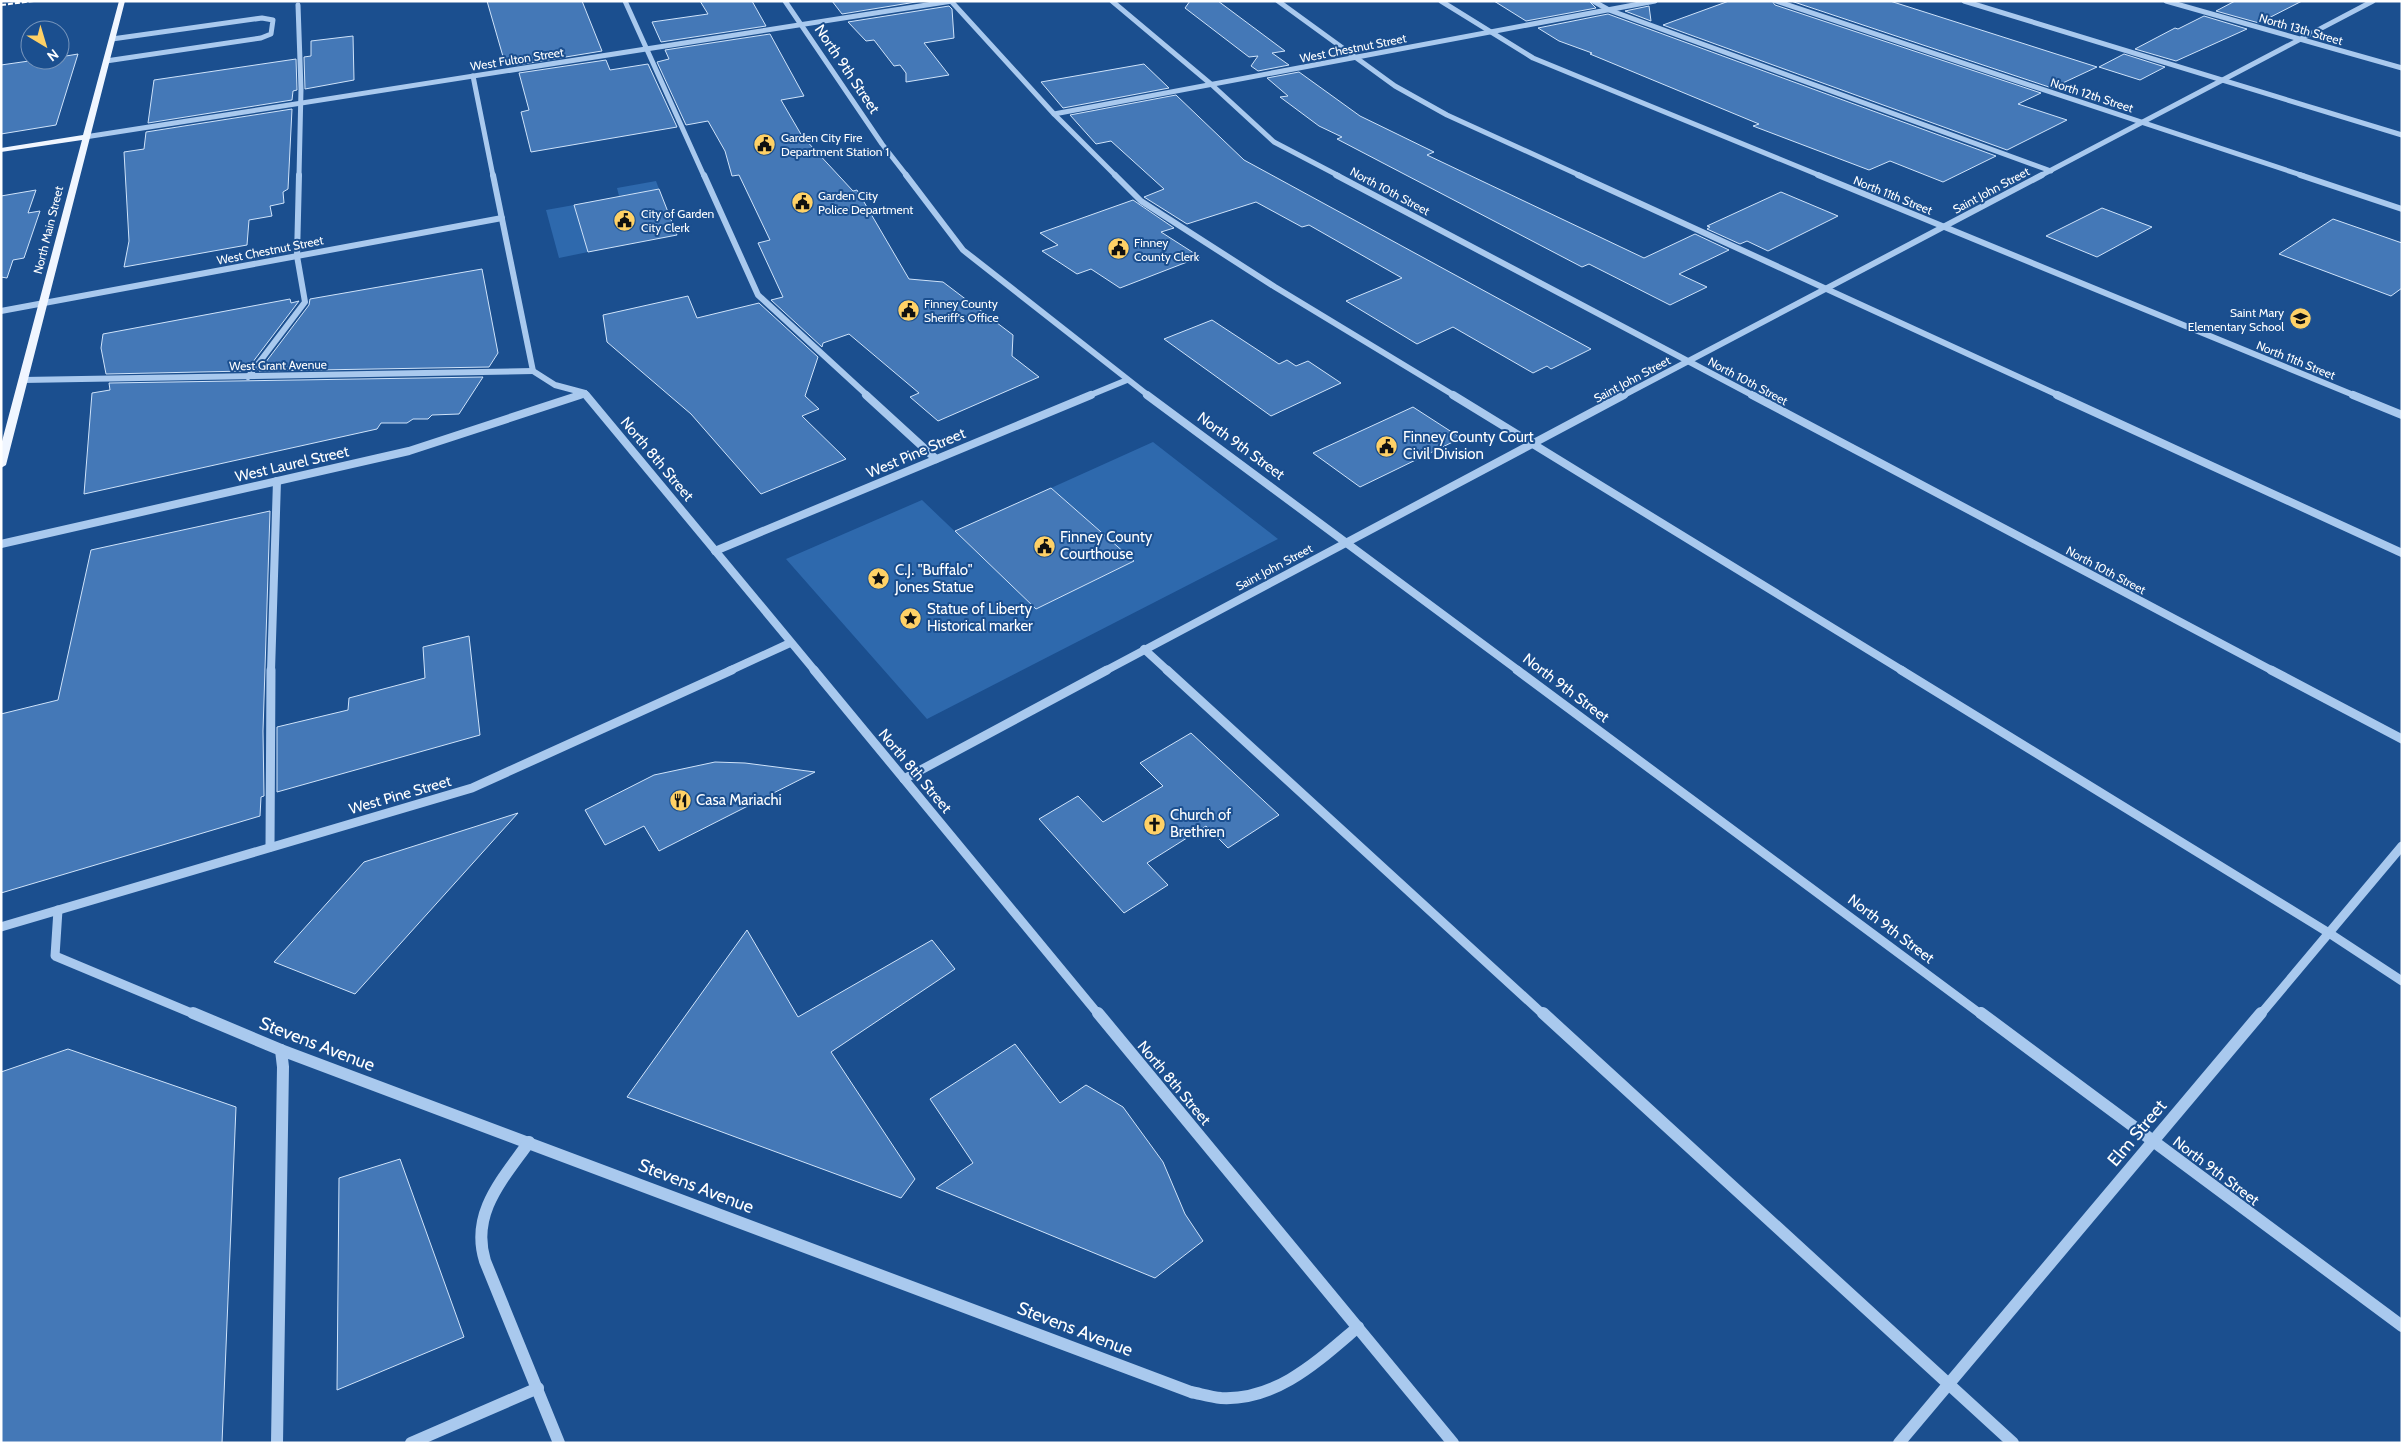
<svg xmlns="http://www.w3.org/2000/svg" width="2403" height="1444" font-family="Cabin,sans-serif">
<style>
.green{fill:#2e69ad}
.building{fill:#4478b7;stroke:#cfe3fa}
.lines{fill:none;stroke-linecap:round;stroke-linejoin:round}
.minor-far4{stroke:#a9c9ee;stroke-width:5}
.minor-far3{stroke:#a9c9ee;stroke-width:6}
.minor-far2{stroke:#a9c9ee;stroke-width:8}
.minor-far1{stroke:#a9c9ee;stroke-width:9}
.minor{stroke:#a9c9ee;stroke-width:12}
.major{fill:#f0f6ff;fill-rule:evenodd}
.rail{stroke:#fff;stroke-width:2;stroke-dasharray:5 2;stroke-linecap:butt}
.labels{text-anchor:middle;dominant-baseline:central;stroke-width:4;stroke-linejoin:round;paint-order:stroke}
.far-street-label{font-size:12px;fill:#fff;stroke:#1b4f8f}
.far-poi-label{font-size:12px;fill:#fff;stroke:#1b4f8f;text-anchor:start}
.street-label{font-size:15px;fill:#fff;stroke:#1b4f8f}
.poi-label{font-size:15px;fill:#fff;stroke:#1b4f8f;text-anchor:start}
.near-street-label{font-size:18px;fill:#fff;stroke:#1b4f8f}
</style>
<rect width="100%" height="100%" fill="#1b4f8f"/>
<g class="green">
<path d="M656,181l3,8 -40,7 -2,-8z"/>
<path d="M574,205l14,47 -29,6 -13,-48z"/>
<path d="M1153,442l125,97 -351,180 -141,-160 136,-59 114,109 98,-48 -83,-73z"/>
</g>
<g class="building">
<path d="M487,1h95l20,50 -85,14 -2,-7 -11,2z"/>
<path d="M700,1h52l14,25 -105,16 -9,-20 56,-8z"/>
<path d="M832,1h90l-80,13z"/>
<path d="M1190,1h28l67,50 -13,2 17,12 -31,6 -7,-5 7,-10 -9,1 -64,-49z"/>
<path d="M1494,1h95l7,7 -70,13z"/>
<path d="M1729,1h43l3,4 266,88 -23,11 49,16 -60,30 -344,-125z"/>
<path d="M1791,1h99l207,66 -45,21z"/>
<path d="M2235,1h67l-43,22 -43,-12z"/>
<path d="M949,6l3,3 2,29 -30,5 25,32 -43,7v-9l-6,-8 -6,1 -20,-26 -8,1 -18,-19z"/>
<path d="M1649,6l2,15 -26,-10z"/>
<path d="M1608,14l388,142 -53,26 -53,-21 -21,9 -116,-44 6,-2 -169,-70 2,-1 -33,-12 -21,-13z"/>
<path d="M2204,16l43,13 -71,32 -41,-12 40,-21 3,1z"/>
<path d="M770,34l34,62 -23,4 21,36 51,55 4,-1 52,89 34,3 70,53 -1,21 27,21 -101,44 -28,-24 9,-4 -70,-59 -26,9 -1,4 -51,-47 12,-3 -25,-54 12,-3 -31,-65 -7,1 -7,-25 -17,-30 -22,4 -29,-63 12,-3 -4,-9z"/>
<path d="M353,36l1,44 -49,9 -1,-32 7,-1v-15z"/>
<path d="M78,54l-22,71 -55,9v-69l35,-5h24v-3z"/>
<path d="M2124,54l41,13 -25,13 -41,-13z"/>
<path d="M296,59l1,31 -4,1 -1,9 -144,23 6,-43z"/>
<path d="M606,60l4,10 38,-6 29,63 -146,25 -10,-40 8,-2 -10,-37z"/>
<path d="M1144,64l25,24 -106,20 -22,-26z"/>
<path d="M1299,72l61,44 74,36 -7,3 217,103 51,-24 34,16 -50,24 28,13 -37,18 -81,-41 -7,3 -245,-128 5,-2 -23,-11 -39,-29 8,-1 -21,-18z"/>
<path d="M1176,95l68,65 347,189 -40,20 -4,-3 -14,7 -80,-46 -36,17 -71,-43 56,-23 -93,-53 -7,2 -46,-25 -69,22 -43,-27 20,-8 -53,-48 -15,3 -26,-29z"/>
<path d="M292,109l-4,80 -5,3 1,11 -14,3 2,10 -23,4 -2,25 -123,22 5,-26 -5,-89 20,-3 2,-17z"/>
<path d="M659,189l18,46 -89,17 -14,-47z"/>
<path d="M36,190l-8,23 12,-2 -16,47 -11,2 -6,18 -6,-1v-81z"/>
<path d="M1781,192l57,24 -70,35 -21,-10 -7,3 -33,-15 3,-2 -3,-1z"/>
<path d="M1133,200l41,28 -13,4 39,25 -80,31 -29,-19 -14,5 -35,-23 16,-6 -18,-12z"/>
<path d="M2102,208l50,19 -55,30 -51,-21z"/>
<path d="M2333,219l69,24v45l-11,8 -112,-42z"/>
<path d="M482,269l16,84 -9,14 -230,4 50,-66 1,-6z"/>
<path d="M688,296l9,22 62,-15 59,54 -13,39 14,13 -17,7 44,43 -85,35 -70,-80 -84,-72 -4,-27z"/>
<path d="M290,299l1,4 8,-2 -53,70 -140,3 -5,-26 2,-14z"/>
<path d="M1212,320l67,44 8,-4 9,6 12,-5 33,22 -70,33 -107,-77z"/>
<path d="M483,377l-24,37 -27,1 -4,4h-15l-6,4h-26l-4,6 -293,65 8,-101 18,-3 -1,-7z"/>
<path d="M1413,407l48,31 -101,49 -47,-34z"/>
<path d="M1051,488l83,73 -98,48 -81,-78z"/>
<path d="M270,511l-7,220 1,65 -3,1 -1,19 -259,77v-179l57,-14 33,-150z"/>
<path d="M469,636l11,99 -203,57v-65l71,-17 1,-12 76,-20 -2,-31z"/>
<path d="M1191,733l88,82 -51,33 -22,-22 -59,37 21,22 -44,28 -85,-94 39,-23 25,26 60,-36 -23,-23z"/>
<path d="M715,762l30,1 70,9 -156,79 -15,-25 -39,19 -20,-35 69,-35z"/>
<path d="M518,813l-163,181 -81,-32 90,-100z"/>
<path d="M747,930l51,87 134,-77 23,29 -124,83 84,127 -14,19 -274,-101z"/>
<path d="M1015,1044l45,59 26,-18 37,22 40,55 22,52 18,27 -48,37 -219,-90 37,-25 -43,-64z"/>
<path d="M68,1049l168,58 -14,336h-221v-371z"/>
<path d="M400,1159l64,178 -127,53 2,-212z"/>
</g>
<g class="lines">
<g class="minor-far4">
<path d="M625,1l79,175"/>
<path d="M785,1l97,143 25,32"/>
<path d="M951,1l103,113 62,62"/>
<path d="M1112,1l100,84 62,57 65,34"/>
<path d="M1278,1l117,85 52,29 134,61"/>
<path d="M1441,1l92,57 288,118"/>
<path d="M1593,1l16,9 442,161"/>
<path d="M1776,1l528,175"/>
<path d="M1964,1l438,134"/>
<path d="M2166,1l236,67"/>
<path d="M298,5l3,84 -2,87"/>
<path d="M106,61l155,-23 10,-4 2,-14 -11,-2 -150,21"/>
<path d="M473,76l20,100"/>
<path d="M1054,114l601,-113"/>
<path d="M85,137l867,-136"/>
<path d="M2040,176l333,-175"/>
</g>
<g class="minor-far3">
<path d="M493,175l40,196 22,14 30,8 2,3"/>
<path d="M704,175l54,120 110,101"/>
<path d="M906,175l57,75 186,146"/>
<path d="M1115,175l26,26 134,86 180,109"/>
<path d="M1336,175l418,221"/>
<path d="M1578,175l482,221"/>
<path d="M1818,175l538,221"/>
<path d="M2300,175l102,34"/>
<path d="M1,311l501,-93"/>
<path d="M248,377l57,-75 -8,-46 2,-81"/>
<path d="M23,380l510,-9"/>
<path d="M576,396l9,-3"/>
<path d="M1088,396l39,-16"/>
<path d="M1622,396l420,-221"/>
</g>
<g class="minor-far2">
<path d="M586,395l229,276"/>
<path d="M866,395l70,64"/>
<path d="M1147,395l372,276"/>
<path d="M1453,395l450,276"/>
<path d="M1752,395l521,276"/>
<path d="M2057,395l345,158"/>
<path d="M2353,395l49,20"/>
<path d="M1,544l408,-93 171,-56"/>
<path d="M715,551l376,-156"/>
<path d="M1144,649l24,22"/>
<path d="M271,671l6,-190"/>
<path d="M729,671l61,-28"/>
<path d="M1105,671l519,-276"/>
</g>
<g class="minor-far1">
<path d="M814,670l285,345"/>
<path d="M1167,670l377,345"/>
<path d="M1517,670l465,345"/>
<path d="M1901,670l428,263 73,48"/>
<path d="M2271,670l131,69"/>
<path d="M904,779l203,-109"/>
<path d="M270,847l1,-177"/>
<path d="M58,910l-3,46 141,59"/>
<path d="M1,927l471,-139 260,-118"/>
<path d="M2260,1015l142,-169"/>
</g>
<g class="minor">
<path d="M193,1013l88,37 910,342c10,2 20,5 30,6 56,3 98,-38 137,-71"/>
<path d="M1098,1013l355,430"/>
<path d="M1543,1013l470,430"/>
<path d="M1981,1013l421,313"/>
<path d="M529,1142c-26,37 -59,71 -44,119l74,182"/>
<path d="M277,1443l6,-376 -2,-17"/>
<path d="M411,1443l127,-55"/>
<path d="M1899,1443l362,-430"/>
</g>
<path class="major" d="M119,1h6l-119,464 -5,3v-23l81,-305 -81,12v-4l82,-13z"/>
<path class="rail" d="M1,5l33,-4"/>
</g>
<defs>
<symbol id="civic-disc" viewBox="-11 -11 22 22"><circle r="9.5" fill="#ffd166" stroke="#1b4f8f"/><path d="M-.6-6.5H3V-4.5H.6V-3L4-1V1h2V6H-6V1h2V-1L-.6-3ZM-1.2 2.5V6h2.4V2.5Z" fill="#111"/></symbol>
<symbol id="school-disc" viewBox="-11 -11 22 22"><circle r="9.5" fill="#ffd166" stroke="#1b4f8f"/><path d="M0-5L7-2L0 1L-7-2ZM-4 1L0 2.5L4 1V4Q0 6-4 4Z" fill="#111"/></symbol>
<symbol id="sight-disc" viewBox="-11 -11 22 22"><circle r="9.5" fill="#ffd166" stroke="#1b4f8f"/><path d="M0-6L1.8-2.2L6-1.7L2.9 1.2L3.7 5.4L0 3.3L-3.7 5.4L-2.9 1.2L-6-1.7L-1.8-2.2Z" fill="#111"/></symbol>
<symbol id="restaurant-disc" viewBox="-11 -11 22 22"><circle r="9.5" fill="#ffd166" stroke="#1b4f8f"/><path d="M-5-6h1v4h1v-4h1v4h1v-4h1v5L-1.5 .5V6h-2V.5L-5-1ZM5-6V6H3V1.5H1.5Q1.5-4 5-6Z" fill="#111"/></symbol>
<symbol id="church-disc" viewBox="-11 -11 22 22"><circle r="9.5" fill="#ffd166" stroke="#1b4f8f"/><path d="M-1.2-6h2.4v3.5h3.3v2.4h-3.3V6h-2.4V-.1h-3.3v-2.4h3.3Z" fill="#111"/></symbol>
</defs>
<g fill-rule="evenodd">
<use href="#civic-disc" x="752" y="132" width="25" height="25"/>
<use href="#civic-disc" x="790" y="190" width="25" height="25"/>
<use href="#civic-disc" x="612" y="208" width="25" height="25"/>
<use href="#civic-disc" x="1106" y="236" width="25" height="25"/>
<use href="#civic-disc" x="896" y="298" width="25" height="25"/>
<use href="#school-disc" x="2288" y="306" width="25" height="25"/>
<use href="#civic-disc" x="1374" y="434" width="25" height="25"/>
<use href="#civic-disc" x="1032" y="534" width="25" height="25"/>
<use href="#sight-disc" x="866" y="566" width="25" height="25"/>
<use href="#sight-disc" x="898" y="606" width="25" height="25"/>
<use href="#restaurant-disc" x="668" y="788" width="25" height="25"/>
<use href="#church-disc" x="1142" y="812" width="25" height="25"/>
</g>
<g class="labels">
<g class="far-street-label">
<text transform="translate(2301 29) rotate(16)">North 13th Street</text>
<text transform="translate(1353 48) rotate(-11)">West Chestnut Street</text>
<text transform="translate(517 59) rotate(-9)">West Fulton Street</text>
<text transform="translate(2092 95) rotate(18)">North 12th Street</text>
<text transform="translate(1991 190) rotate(-28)">Saint John Street</text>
<text transform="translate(1390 191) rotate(28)">North 10th Street</text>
<text transform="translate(1893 195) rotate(22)">North 11th Street</text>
<text transform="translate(48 230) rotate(-76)">North Main Street</text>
<text transform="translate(270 250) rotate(-11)">West Chestnut Street</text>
<text transform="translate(2296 360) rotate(22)">North 11th Street</text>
<text transform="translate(278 365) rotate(-1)">West Grant Avenue</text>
<text transform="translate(1632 379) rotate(-28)">Saint John Street</text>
<text transform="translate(1748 381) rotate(28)">North 10th Street</text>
<text transform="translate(1274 567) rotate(-28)">Saint John Street</text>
<text transform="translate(2106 570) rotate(28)">North 10th Street</text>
</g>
<g class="far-poi-label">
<text x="781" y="137">Garden City Fire<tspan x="781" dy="14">Department Station 1</tspan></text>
<text x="818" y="195">Garden City<tspan x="818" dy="14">Police Department</tspan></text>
<text x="641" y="213">City of Garden<tspan x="641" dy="14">City Clerk</tspan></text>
<text x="1134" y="242">Finney<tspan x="1134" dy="14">County Clerk</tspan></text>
<text x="924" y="303">Finney County<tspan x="924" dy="14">Sheriff's Office</tspan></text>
<text x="2284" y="312" text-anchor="end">Saint Mary<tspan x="2284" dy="14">Elementary School</tspan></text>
</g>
<g class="street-label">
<text transform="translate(847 69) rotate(56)">North 9th Street</text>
<text transform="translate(1241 446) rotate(36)">North 9th Street</text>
<text transform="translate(916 453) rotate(-23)">West Pine Street</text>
<text transform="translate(657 459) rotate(50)">North 8th Street</text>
<text transform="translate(292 464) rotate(-13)">West Laurel Street</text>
<text transform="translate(1566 688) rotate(37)">North 9th Street</text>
<text transform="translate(915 771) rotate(50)">North 8th Street</text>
<text transform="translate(400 795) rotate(-16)">West Pine Street</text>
<text transform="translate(1891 929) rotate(37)">North 9th Street</text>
<text transform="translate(1174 1083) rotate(50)">North 8th Street</text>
<text transform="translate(2216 1171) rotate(37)">North 9th Street</text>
</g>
<g class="poi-label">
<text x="1403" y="437">Finney County Court<tspan x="1403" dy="17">Civil Division</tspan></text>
<text x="1060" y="537">Finney County<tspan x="1060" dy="17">Courthouse</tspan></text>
<text x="895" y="570">C.J. "Buffalo"<tspan x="895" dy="17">Jones Statue</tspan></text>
<text x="927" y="609">Statue of Liberty<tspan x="927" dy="17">Historical marker</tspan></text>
<text x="696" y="800">Casa Mariachi</text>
<text x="1170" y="815">Church of<tspan x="1170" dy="17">Brethren</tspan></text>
</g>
<g class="near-street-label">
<text transform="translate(317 1044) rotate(21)">Stevens Avenue</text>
<text transform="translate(2137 1133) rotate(-50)">Elm Street</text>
<text transform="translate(696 1186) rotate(21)">Stevens Avenue</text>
<text transform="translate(1075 1329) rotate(21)">Stevens Avenue</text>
</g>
</g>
<rect width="2403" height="1444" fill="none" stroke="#ffffff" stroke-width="5"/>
<g transform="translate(45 45) rotate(142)"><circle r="24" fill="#1b4f8f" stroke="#7695bc"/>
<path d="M0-4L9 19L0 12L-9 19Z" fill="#ffd166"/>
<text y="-8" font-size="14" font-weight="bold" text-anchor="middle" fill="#ffffff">N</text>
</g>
</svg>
